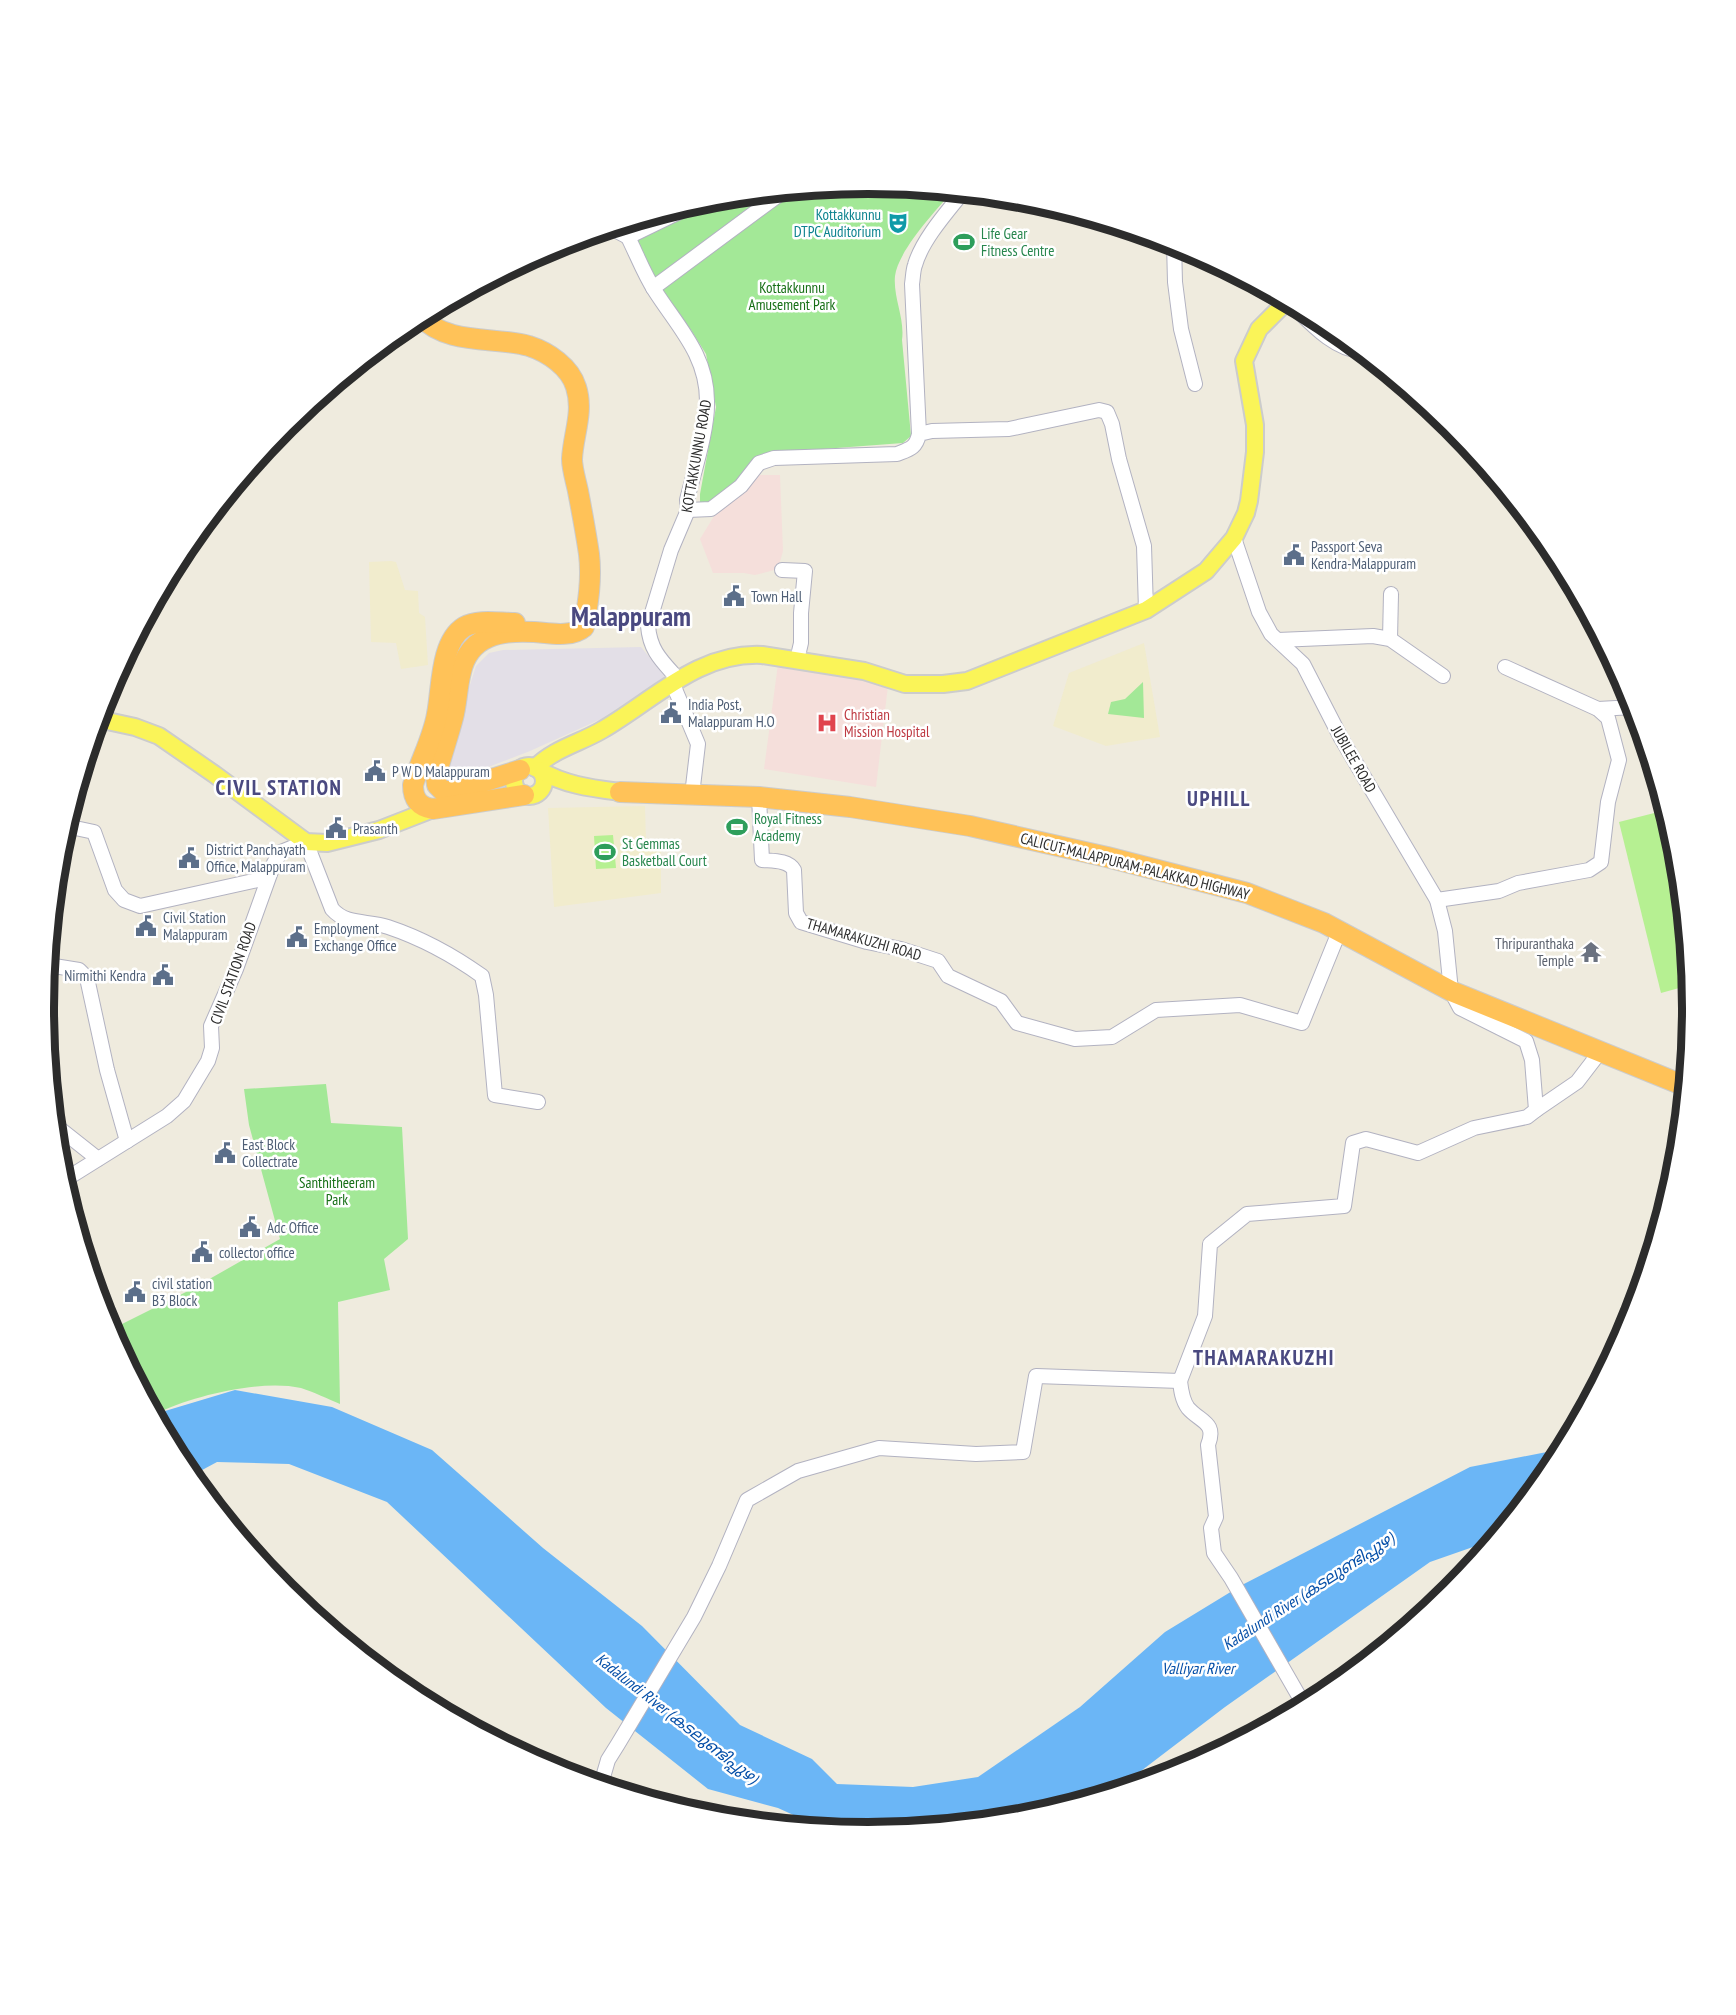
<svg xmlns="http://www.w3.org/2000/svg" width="1736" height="2015" font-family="'PT Sans Narrow','Noto Sans Malayalam',sans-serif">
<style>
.industrial{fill:#e3dfe7}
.education{fill:#f1eccd}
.medical{fill:#f5dfdb}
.green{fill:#a3e897}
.pitch{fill:#b6f092}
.water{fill:#6bb6f6}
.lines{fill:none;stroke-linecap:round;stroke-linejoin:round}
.minor-casing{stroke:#b2b2c1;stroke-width:16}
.major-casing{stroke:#ccc;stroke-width:20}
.highway-casing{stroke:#ccc;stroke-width:22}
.minor{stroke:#fff;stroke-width:14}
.major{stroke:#faf458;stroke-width:16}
.highway{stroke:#ffc258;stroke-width:20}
.labels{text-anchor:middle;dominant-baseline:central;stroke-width:5;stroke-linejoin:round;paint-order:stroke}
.culture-label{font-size:15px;fill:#0d838f;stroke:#fff;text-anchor:end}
.leisure-label{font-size:15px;fill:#27864d;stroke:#fff;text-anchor:start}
.park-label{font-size:15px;fill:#176f16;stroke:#fff}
.street-label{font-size:15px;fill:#2c2c2c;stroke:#fff}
.service-label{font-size:15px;fill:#4e5e75;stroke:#fff;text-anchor:start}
.health-label{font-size:15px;fill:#be3a42;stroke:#fff;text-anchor:start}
.worship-label{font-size:15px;fill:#5b616d;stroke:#fff;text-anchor:end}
.water-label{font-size:16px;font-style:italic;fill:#054fa8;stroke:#fff}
.district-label{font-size:21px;font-weight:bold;letter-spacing:1.5px;fill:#4a4980;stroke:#fff}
.town-label{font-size:27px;font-weight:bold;fill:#4a4980;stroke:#fff}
.rim{fill:none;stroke:#2c2c2c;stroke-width:8}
</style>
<rect width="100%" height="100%" fill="#efebde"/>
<path class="industrial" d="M641,647l25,30 -65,42 -71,32 -73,28 -7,1 -6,-6v-8l32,-100 13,-13 14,-3z"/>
<g class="education">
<path d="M391,561l5,1 9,28 13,1 1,22 6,4 3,48 -27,4 -5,-26 -25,-1 -2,-80z"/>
<path d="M1144,643l16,94 -54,9 -53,-20 16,-53z"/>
<path d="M645,806l1,36 15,2v49l-107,14 -6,-99z"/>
</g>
<g class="medical">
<path d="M754,475h26l3,76 -5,18 -23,6 -11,-2h-31l-13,-34 22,-36z"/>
<path d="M778,664l111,13 -13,110 -112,-18z"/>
</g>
<g class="green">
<path d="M868,183l85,8c-17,19 -55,60 -58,85 -2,22 10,42 7,64l9,96 -8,7 -133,10 -41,36 -23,14 -6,2v-11l16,-87 -10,-53 -15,-24 -36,-44 -24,-48 82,-40z"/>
<path d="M1143,682l1,36 -36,-4 3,-12 14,-3z"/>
<path d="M326,1084l5,39 71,4 6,112 -24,20 6,31 -52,12 2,102c-12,-5 -26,-12 -39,-16 -41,-9 -109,8 -146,26l-45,-84 80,-40 90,-51 -31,-114 -5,-36z"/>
</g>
<g class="pitch">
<path d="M1666,810l11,37 13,138 -29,8 -42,-171z"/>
<path d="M613,835l3,33 -20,1 -2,-33z"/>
</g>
<path class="water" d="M235,1390l97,17 100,43 111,98 99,78 98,99 72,34 25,25 76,3 65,-10 102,-70 85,-75 77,-47 228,-118 92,-18 -9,17 -60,74 -63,22 -205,145 -109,83 -87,26 -161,16 -48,-5 -42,-19 -70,-19 -102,-81 -219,-206 -98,-38 -72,-2 -26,14 -9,-11 -27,-51z"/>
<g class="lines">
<defs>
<g id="minor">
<path d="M611,228l17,9"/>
<path d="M628,237c9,18 16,37 27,54 23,36 52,64 52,110 1,29 -13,70 -20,99l1,10 -17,40 -23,76c2,25 14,35 30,53"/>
<path d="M628,237l74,-36"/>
<path d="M1174,243l1,39 6,47 14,55"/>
<path d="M653,288l131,-97"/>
<path d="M1289,302c19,18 44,48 72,49"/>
<path d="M919,434l-7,-150c1,-6 1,-14 3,-19 7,-25 32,-53 48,-73"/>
<path d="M688,510l23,-1 30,-23 18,-23 15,-5 123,-4c13,-5 19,-6 22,-20l13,-3 77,-2 90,-19 8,2 5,12 7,35 25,87 2,64"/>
<path d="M782,570l23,1 -4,42v30l-4,17"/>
<path d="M1390,639l1,-45"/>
<path d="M1278,640l95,-4 17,3 53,37"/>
<path d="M672,682l26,62 -6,51"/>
<path d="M1598,709l36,-2"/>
<path d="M759,797l3,63c11,1 26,0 32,10l2,43 5,9 66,20 34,7 37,12 10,15 53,25 16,22 58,16 37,-2 44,-27 84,-5 62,18 37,-91"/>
<path d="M66,826l28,6 21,58 9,10 16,6 127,-28"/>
<path d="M1437,900l62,-9 19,-8 71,-13 12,-8 7,-60 11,-42 -11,-42 -10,-9 -93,-42"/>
<path d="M48,965l31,5 8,8 20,92 20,71"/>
<path d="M1536,1110l41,-28 23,-30"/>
<path d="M55,1125l43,34"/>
<path d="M63,1181l104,-65 17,-15 24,-40 4,-13 -1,-22 25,-57 38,-106 7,-11 25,-10 26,67c15,17 36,11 56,18 33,11 66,29 94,49l4,19 9,100 43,7"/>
<path d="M1180,1381c1,9 2,19 8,27 12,14 29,14 20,37l8,72 -5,11 3,25 17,25 73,127"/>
<path d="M601,1784l7,-24 10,-16 76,-127 25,-51 28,-66 51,-29 81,-23 97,6 47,-2 13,-76 144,5 25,-65 5,-72 37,-30 97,-8 9,-63 13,-4 52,14 56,-25 53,-11 9,-7 -4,-50 -6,-19 -66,-33 -9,-17 -6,-60 -8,-31 -96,-162 -38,-74 -32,-30 -12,-22 -25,-74"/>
</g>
<g id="major">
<path d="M98,719l37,8 24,9 55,38 92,68 21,1 52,-13 54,-21"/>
<circle cx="529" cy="781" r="15"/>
<path d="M535,768c18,-19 45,-25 67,-38 52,-30 96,-78 160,-75l102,16 41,13h38l24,-3 179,-71 60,-39 28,-33 12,-25 3,-12 6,-49v-27l-11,-64 15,-32 28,-28"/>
<path d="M539,770c26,15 51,18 81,22"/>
</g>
<g id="highway">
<path d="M420,316c28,30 74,20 109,30 19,6 41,21 47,41 8,25 -3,48 -4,72 0,10 4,22 6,32 4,21 8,42 11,63 3,25 -1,49 -5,73 -13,11 -35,6 -50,5 -32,-2 -65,3 -73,40 -4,15 -4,31 -8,46 -5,19 -12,39 -17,58l1,9 6,6h11l66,-21"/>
<path d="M515,623c-16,0 -37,-4 -51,4 -24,15 -22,62 -27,87 -4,24 -17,47 -24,71 0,14 6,22 20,24l91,-14"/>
<path d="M620,792l139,5 91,10 120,19 137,31 140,36 77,30 127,68 234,95"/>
</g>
</defs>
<use href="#minor" class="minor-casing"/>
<use href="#major" class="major-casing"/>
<use href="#highway" class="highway-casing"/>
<use href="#minor" class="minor"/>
<use href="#major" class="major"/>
<use href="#highway" class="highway"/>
</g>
<defs>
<symbol id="theatre-bare" viewBox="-9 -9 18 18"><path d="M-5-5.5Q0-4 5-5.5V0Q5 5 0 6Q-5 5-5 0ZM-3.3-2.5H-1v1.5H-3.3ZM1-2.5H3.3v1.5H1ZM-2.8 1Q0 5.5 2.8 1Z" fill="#0f9aa8" stroke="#fff" stroke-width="2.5" paint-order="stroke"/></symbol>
<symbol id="stadium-bare" viewBox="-9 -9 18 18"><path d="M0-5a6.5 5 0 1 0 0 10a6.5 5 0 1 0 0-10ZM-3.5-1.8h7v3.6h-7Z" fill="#2e9e5b" stroke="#fff" stroke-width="2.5" paint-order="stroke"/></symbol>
<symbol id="civic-bare" viewBox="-9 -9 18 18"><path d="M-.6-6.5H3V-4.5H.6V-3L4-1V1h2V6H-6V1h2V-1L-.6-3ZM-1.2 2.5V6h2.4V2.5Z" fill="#5c6f8a" stroke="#fff" stroke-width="2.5" paint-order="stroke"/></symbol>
<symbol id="hospital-bare" viewBox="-9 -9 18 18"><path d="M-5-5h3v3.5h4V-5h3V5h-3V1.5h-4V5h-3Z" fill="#e0444e" stroke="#fff" stroke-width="2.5" paint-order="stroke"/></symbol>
<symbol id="temple-bare" viewBox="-9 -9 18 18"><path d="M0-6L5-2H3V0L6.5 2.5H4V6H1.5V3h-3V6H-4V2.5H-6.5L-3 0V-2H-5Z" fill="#6b7280" stroke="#fff" stroke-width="2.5" paint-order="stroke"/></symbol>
</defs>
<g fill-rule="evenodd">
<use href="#theatre-bare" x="883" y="208" width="30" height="30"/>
<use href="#stadium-bare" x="949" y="227" width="30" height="30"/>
<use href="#civic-bare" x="1279" y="540" width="30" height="30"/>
<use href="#civic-bare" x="719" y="581" width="30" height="30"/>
<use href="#civic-bare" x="656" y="698" width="30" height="30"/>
<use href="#hospital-bare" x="812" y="708" width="30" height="30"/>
<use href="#civic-bare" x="360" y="756" width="30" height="30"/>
<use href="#stadium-bare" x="722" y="812" width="30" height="30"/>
<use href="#civic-bare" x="321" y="813" width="30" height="30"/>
<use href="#stadium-bare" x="590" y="837" width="30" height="30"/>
<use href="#civic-bare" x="174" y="843" width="30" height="30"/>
<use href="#civic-bare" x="131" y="911" width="30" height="30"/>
<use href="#civic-bare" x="282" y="922" width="30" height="30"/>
<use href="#temple-bare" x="1576" y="937" width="30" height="30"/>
<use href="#civic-bare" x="148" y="960" width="30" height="30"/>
<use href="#civic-bare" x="210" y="1138" width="30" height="30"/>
<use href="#civic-bare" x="235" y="1212" width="30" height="30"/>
<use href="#civic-bare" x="187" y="1237" width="30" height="30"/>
<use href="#civic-bare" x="120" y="1277" width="30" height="30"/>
</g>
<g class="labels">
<g class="culture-label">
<text x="881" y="214">Kottakkunnu<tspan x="881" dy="17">DTPC Auditorium</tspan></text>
</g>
<g class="leisure-label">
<text x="981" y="233">Life Gear<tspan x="981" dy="17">Fitness Centre</tspan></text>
<text x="754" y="818">Royal Fitness<tspan x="754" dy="17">Academy</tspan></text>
<text x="622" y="843">St Gemmas<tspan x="622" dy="17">Basketball Court</tspan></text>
</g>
<g class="park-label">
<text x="792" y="287">Kottakkunnu<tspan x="792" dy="17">Amusement Park</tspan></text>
<text x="337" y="1182">Santhitheeram<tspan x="337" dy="17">Park</tspan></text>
</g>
<g class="street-label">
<text transform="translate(696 456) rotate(-80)">KOTTAKKUNNU ROAD</text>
<text transform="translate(1354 759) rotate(60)">JUBILEE ROAD</text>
<text transform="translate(1135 866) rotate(14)">CALICUT-MALAPPURAM-PALAKKAD HIGHWAY</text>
<text transform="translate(864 939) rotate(16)">THAMARAKUZHI ROAD</text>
<text transform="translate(233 973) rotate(-70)">CIVIL STATION ROAD</text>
</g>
<g class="service-label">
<text x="1311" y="546">Passport Seva<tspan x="1311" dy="17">Kendra-Malappuram</tspan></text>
<text x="751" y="596">Town Hall</text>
<text x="688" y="704">India Post,<tspan x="688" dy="17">Malappuram H.O</tspan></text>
<text x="392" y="771">P W D Malappuram</text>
<text x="353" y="828">Prasanth</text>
<text x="206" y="849">District Panchayath<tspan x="206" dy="17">Office, Malappuram</tspan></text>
<text x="163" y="917">Civil Station<tspan x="163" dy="17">Malappuram</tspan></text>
<text x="314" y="928">Employment<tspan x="314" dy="17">Exchange Office</tspan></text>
<text x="146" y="975" text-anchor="end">Nirmithi Kendra</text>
<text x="242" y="1144">East Block<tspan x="242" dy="17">Collectrate</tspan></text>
<text x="267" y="1227">Adc Office</text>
<text x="219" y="1252">collector office</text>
<text x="152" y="1283">civil station<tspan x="152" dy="17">B3 Block</tspan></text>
</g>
<g class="health-label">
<text x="844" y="714">Christian<tspan x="844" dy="17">Mission Hospital</tspan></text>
</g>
<g class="worship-label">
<text x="1574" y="943">Thripuranthaka<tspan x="1574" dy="17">Temple</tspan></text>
</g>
<g class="water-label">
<text transform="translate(1308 1591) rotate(-33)">Kadalundi River (കടലുണ്ടിപ്പുഴ)</text>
<text x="1198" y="1668">Valliyar River</text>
<text transform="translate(677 1718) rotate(38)">Kadalundi River (കടലുണ്ടിപ്പുഴ)</text>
</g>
<g class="district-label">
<text x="279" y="787">CIVIL STATION</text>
<text x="1219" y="798">UPHILL</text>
<text x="1264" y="1357">THAMARAKUZHI</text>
</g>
<g class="town-label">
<text x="631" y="616">Malappuram</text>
</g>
</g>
<path d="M0 0H1736V2015H0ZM54 1008a814 814 0 1 1 1628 0a814 814 0 1 1-1628 0Z" fill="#fff" fill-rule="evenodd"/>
<path class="rim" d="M54 1008a814 814 0 1 1 1628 0a814 814 0 1 1-1628 0Z"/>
</svg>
